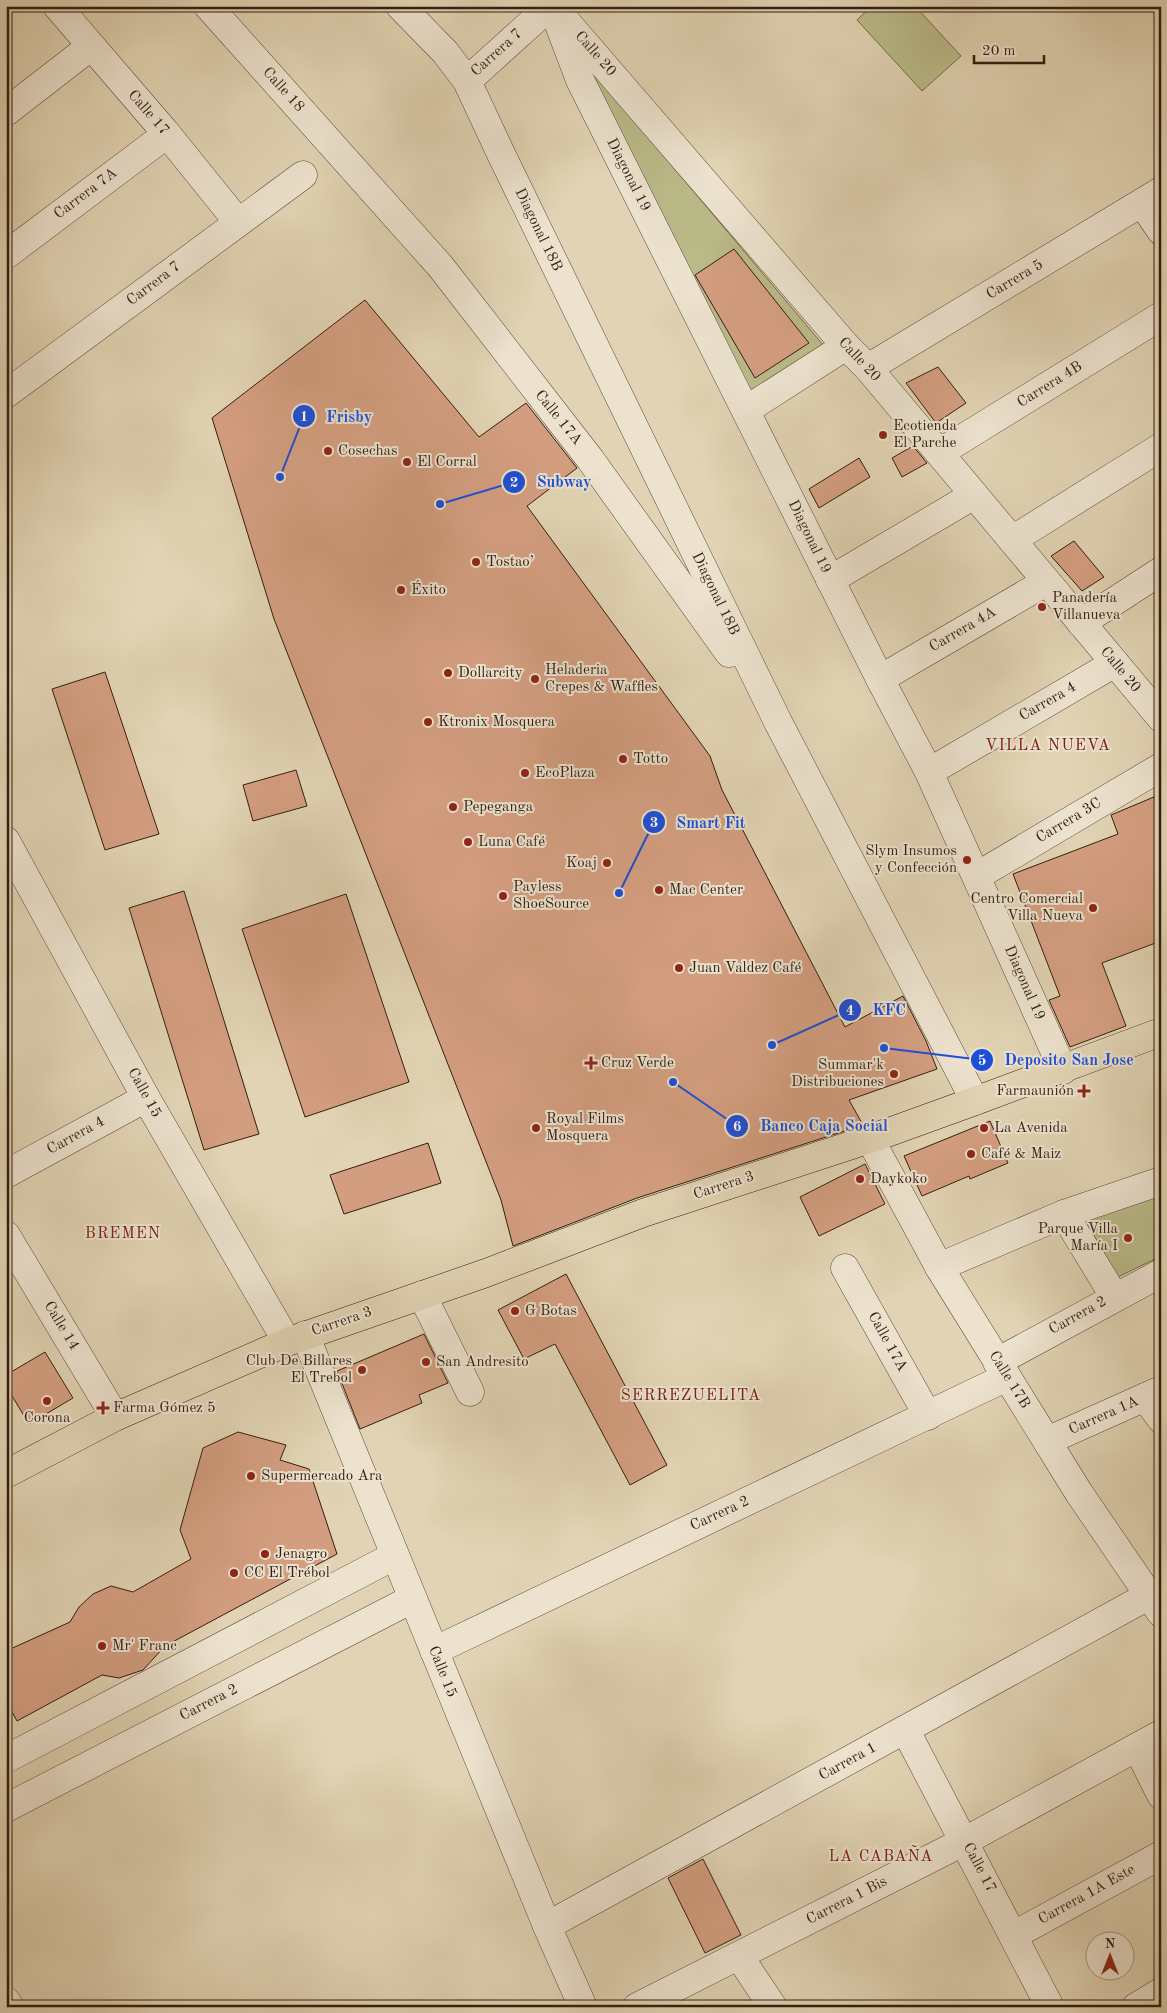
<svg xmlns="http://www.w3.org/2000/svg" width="1167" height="2013" font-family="'Old Standard TT',serif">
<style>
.green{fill:#baba88;stroke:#766c4c}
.building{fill:#d39e80;stroke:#331e11}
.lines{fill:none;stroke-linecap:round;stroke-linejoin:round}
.minor-casing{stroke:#5e4b3a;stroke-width:29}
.major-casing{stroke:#331e11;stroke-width:29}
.minor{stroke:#ece2ce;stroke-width:28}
.major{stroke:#e1d3b3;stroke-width:28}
.poi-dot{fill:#8f2418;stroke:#ece2ce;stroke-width:2}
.labels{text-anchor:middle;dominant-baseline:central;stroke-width:4;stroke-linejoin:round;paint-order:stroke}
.street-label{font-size:15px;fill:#331e11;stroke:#ece2ce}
.poi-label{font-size:15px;fill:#331e11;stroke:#ece2ce;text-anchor:start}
.neighbourhood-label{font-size:16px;letter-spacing:1px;fill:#7a1f14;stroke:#ece2ce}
.leader{fill:none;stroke:#1d4ed8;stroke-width:2}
.callout-dot{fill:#1d4ed8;stroke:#ece2ce;stroke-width:2}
.mark-label{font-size:15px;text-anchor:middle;font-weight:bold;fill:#fff}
.callout-label{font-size:16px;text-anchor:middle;font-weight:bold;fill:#1d4ed8;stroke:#ece2ce;stroke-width:4;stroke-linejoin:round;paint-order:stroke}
</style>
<rect width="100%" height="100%" fill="#e1d3b3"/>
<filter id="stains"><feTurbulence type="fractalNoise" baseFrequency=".004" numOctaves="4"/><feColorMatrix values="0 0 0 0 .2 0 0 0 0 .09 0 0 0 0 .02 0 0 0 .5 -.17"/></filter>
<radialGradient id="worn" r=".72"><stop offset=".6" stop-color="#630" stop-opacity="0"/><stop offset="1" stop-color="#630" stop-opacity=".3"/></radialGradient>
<g class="green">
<path d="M872,6h43l46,50 -39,35 -65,-71z"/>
<path d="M597,77l227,269 -73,46 -159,-312z"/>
<path d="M1161,1194v62l-43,21 -34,-58z"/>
</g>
<g class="building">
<path d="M734,249l75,94 -54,35 -60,-103z"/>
<path d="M365,300l114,137 47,-34 51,65 -50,38 183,250 12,34 123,237 58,-31 23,45 11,28 -88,31 14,25 -226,73 -124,48 -12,-46 -227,-581 -62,-201z"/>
<path d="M938,367l28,36 -30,20 -30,-40z"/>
<path d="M913,446l14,17 -25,14 -10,-19z"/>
<path d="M859,458l11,19 -51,31 -10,-19z"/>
<path d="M1074,541l30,36 -22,14 -31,-35z"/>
<path d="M105,672l54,162 -54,16 -53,-161z"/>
<path d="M296,770l11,36 -54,15 -10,-36z"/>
<path d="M1161,794v147l-59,22 24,63 -56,21 -21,-47 11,-4 -47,-122 105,-40 -7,-19z"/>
<path d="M184,891l75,243 -55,16 -75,-242z"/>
<path d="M346,894l63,188 -104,35 -63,-188z"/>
<path d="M990,1121l18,42 -38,16 -1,-3 -47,20 -18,-40z"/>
<path d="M428,1143l13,40 -97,31 -14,-39z"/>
<path d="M865,1164l20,40 -66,32 -19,-39z"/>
<path d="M566,1274l101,191 -37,20 -75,-141 -31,15 -26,-49z"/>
<path d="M424,1334l24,49 -29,12 3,8 -62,26 -23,-58z"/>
<path d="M45,1352l28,46 -44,26 -23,-38v-11z"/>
<path d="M238,1432l48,13 -6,15 29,9 28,85 -172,92 -22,24 -24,8 -17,-3 -85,46 -11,-20v-50l64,-29 9,-15 14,-13 18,-8 22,6 58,-33 -11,-29 23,-82z"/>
<path d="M703,1859l38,76 -36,18 -37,-75z"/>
</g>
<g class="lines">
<defs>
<g id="minor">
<path d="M57,6l110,128 71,88"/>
<path d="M208,6l233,261 149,192 139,194"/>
<path d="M400,6l45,46 22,29 36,77 275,564 197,379"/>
<path d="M552,6l28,74 300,599 49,93 134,298"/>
<path d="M563,18l283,328 22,22 293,350"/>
<path d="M467,81l83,-75"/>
<path d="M6,112l84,-65"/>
<path d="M1142,203l19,28"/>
<path d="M6,255l161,-121"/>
<path d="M868,368l293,-177"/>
<path d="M6,394l297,-219"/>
<path d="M746,410l100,-64"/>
<path d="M939,453l222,-137"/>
<path d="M1012,540l149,-93"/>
<path d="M830,580l144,-85"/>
<path d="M1081,623l80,-52"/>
<path d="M880,679l166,-97"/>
<path d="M929,772l186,-109"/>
<path d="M6,841l140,257 141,244"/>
<path d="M977,876l184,-109"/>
<path d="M870,1139l69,128 140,226 82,120"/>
<path d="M6,1174l140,-76"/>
<path d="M1064,1214l50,82"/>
<path d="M6,1235l109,182"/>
<path d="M939,1267l125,-53 97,-33"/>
<path d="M845,1268l83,148"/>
<path d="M422,1295l48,97"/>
<path d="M305,1335l242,591 36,81"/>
<path d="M997,1362l164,-89"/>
<path d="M1145,1397l16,22"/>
<path d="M1047,1441l114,-51"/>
<path d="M434,1651l573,-274"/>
<path d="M906,1731l144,276"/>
<path d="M1137,1747l24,48"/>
<path d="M6,1759l388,-203"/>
<path d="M6,1808l406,-209"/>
<path d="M547,1926l601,-330"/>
<path d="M1014,1935l147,-80"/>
<path d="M739,1956l34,51"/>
<path d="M6,2001l4,6"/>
<path d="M637,2007l328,-166 196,-107"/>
<path d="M1136,2007l25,-15"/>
</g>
<path id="major" d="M6,1474l109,-57 172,-75 199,-69 157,-60 227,-74 105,-38 186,-69"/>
</defs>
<use href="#minor" class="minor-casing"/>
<use href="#major" class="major-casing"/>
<use href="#minor" class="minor"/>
<use href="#major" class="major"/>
</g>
<g class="poi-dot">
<circle cx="883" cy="435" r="5"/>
<circle cx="328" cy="451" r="5"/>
<circle cx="407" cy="462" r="5"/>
<circle cx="476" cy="562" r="5"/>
<circle cx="401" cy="590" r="5"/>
<circle cx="1042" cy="607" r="5"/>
<circle cx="448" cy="673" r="5"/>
<circle cx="535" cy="679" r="5"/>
<circle cx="428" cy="722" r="5"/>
<circle cx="623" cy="759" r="5"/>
<circle cx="525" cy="773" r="5"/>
<circle cx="453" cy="807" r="5"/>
<circle cx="468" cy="842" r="5"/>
<circle cx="967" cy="860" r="5"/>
<circle cx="607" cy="863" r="5"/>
<circle cx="659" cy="890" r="5"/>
<circle cx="503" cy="896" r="5"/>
<circle cx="1093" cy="908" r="5"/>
<circle cx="679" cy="968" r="5"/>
<path d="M588.5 1055.5h5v5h5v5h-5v5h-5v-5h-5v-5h5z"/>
<circle cx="894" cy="1074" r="5"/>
<path d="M1081.5 1083.5h5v5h5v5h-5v5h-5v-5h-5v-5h5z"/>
<circle cx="536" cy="1128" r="5"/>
<circle cx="984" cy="1128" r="5"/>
<circle cx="971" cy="1154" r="5"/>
<circle cx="860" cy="1179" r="5"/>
<circle cx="1128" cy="1238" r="5"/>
<circle cx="515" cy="1311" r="5"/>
<circle cx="426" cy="1362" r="5"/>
<circle cx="362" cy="1370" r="5"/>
<circle cx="47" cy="1401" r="5"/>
<path d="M100.5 1400.5h5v5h5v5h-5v5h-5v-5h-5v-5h5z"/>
<circle cx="251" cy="1476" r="5"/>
<circle cx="265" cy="1554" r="5"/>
<circle cx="234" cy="1573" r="5"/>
<circle cx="102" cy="1646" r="5"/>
</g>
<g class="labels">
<g class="street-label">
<text transform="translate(497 53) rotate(-42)">Carrera 7</text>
<text transform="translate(595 54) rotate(49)">Calle 20</text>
<text transform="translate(283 90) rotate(48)">Calle 18</text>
<text transform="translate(148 113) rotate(49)">Calle 17</text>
<text transform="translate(628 175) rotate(63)">Diagonal 19</text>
<text transform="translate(86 194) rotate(-37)">Carrera 7A</text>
<text transform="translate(538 230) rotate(64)">Diagonal 18B</text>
<text transform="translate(1015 280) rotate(-31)">Carrera 5</text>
<text transform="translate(154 284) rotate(-37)">Carrera 7</text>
<text transform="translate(859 360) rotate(47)">Calle 20</text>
<text transform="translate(1050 385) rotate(-32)">Carrera 4B</text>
<text transform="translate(558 418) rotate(51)">Calle 17A</text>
<text transform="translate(809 537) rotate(64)">Diagonal 19</text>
<text transform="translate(715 594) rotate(64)">Diagonal 18B</text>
<text transform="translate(963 630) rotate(-30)">Carrera 4A</text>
<text transform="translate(1120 670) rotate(50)">Calle 20</text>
<text transform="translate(1048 702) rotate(-30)">Carrera 4</text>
<text transform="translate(1069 821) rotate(-31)">Carrera 3C</text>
<text transform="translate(1024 983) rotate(66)">Diagonal 19</text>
<text transform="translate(144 1093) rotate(61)">Calle 15</text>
<text transform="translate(76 1136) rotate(-29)">Carrera 4</text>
<text transform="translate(724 1186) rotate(-18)">Carrera 3</text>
<text transform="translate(1078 1316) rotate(-29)">Carrera 2</text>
<text transform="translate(342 1322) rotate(-19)">Carrera 3</text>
<text transform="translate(61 1326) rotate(59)">Calle 14</text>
<text transform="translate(887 1342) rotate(61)">Calle 17A</text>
<text transform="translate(1009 1380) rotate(58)">Calle 17B</text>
<text transform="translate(1104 1416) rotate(-24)">Carrera 1A</text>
<text transform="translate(720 1514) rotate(-25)">Carrera 2</text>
<text transform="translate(442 1672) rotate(68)">Calle 15</text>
<text transform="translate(209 1703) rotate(-27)">Carrera 2</text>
<text transform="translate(848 1762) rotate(-29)">Carrera 1</text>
<text transform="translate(979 1868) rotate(62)">Calle 17</text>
<text transform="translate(1087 1895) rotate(-29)">Carrera 1A Este</text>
<text transform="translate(847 1901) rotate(-27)">Carrera 1 Bis</text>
</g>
<g class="poi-label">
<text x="893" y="426">Ecotienda<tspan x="893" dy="17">El Parche</tspan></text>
<text x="338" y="451">Cosechas</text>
<text x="417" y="462">El Corral</text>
<text x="486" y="562">Tostao’</text>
<text x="411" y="590">Éxito</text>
<text x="1052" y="598">Panadería<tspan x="1052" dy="17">Villanueva</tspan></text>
<text x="545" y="670">Heladeria<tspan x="545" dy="17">Crepes &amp; Waffles</tspan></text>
<text x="458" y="673">Dollarcity</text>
<text x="438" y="722">Ktronix Mosquera</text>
<text x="633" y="759">Totto</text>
<text x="535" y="773">EcoPlaza</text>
<text x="463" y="807">Pepeganga</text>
<text x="478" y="842">Luna Café</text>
<text x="957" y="851" text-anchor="end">Slym Insumos<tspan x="957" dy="17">y Confección</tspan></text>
<text x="597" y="863" text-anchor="end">Koaj</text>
<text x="513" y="887">Payless<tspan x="513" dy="17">ShoeSource</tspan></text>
<text x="669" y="890">Mac Center</text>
<text x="1083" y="899" text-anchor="end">Centro Comercial<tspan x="1083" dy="17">Villa Nueva</tspan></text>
<text x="689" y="968">Juan Valdez Café</text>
<text x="601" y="1063">Cruz Verde</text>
<text x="884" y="1065" text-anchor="end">Summar'k<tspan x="884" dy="17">Distribuciones</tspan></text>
<text x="1074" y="1091" text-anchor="end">Farmaunión</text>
<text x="546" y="1119">Royal Films<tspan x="546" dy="17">Mosquera</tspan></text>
<text x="994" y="1128">La Avenida</text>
<text x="981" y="1154">Café &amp; Maiz</text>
<text x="870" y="1179">Daykoko</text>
<text x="1118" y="1229" text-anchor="end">Parque Villa<tspan x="1118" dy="17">María I</tspan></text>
<text x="525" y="1311">G Botas</text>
<text x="352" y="1361" text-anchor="end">Club De Billares<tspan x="352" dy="17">El Trebol</tspan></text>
<text x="436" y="1362">San Andresito</text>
<text x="113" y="1408">Farma Gómez 5</text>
<text x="47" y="1418" text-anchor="middle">Corona</text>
<text x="261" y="1476">Supermercado Ara</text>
<text x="275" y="1554">Jenagro</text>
<text x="244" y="1573">CC El Trébol</text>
<text x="112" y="1646">Mr' Franc</text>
</g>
<g class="neighbourhood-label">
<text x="1048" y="746">VILLA NUEVA</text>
<text x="123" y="1234">BREMEN</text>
<text x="691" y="1396">SERREZUELITA</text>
<text x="881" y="1857">LA CABAÑA</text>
</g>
</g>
<path class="leader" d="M280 477L304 416M440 504L514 482M619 893L654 822M772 1045L850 1010M884 1048L982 1060M673 1082L737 1126"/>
<g class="callout-dot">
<circle cx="280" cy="477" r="5"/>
<circle cx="440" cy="504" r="5"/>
<circle cx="619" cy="893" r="5"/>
<circle cx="772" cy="1045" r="5"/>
<circle cx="884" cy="1048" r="5"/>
<circle cx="673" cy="1082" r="5"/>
<circle cx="304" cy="416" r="12"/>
<circle cx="514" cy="482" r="12"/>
<circle cx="654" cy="822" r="12"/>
<circle cx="850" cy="1010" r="12"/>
<circle cx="982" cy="1060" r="12"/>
<circle cx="737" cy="1126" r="12"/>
</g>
<g class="mark-label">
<text x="304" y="421">1</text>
<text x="514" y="487">2</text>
<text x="654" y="827">3</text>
<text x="850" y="1015">4</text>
<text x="982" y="1065">5</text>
<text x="737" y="1131">6</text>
</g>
<g class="callout-label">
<text x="349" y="422">Frisby</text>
<text x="564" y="487">Subway</text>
<text x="711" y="828">Smart Fit</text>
<text x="889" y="1015">KFC</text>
<text x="1069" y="1065">Deposito San Jose</text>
<text x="824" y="1131">Banco Caja Social</text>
</g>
<rect width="1167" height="2013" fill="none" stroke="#e1d3b3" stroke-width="25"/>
<rect x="8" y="8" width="1152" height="1998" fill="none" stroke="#331e11" stroke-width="2.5"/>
<rect x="12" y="12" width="1142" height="1988" fill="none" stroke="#331e11"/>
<g transform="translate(1110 1956)"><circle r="24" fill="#ece2ce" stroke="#a29482"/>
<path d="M0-4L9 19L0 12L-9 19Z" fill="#8f2418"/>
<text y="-8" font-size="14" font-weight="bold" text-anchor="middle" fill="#331e11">N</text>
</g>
<path d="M974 55v8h70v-8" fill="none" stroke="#331e11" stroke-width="2.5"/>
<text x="982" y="55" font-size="15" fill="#331e11" stroke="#ece2ce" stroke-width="4" paint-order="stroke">20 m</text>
<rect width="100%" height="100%" filter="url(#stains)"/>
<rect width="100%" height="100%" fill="url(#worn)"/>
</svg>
